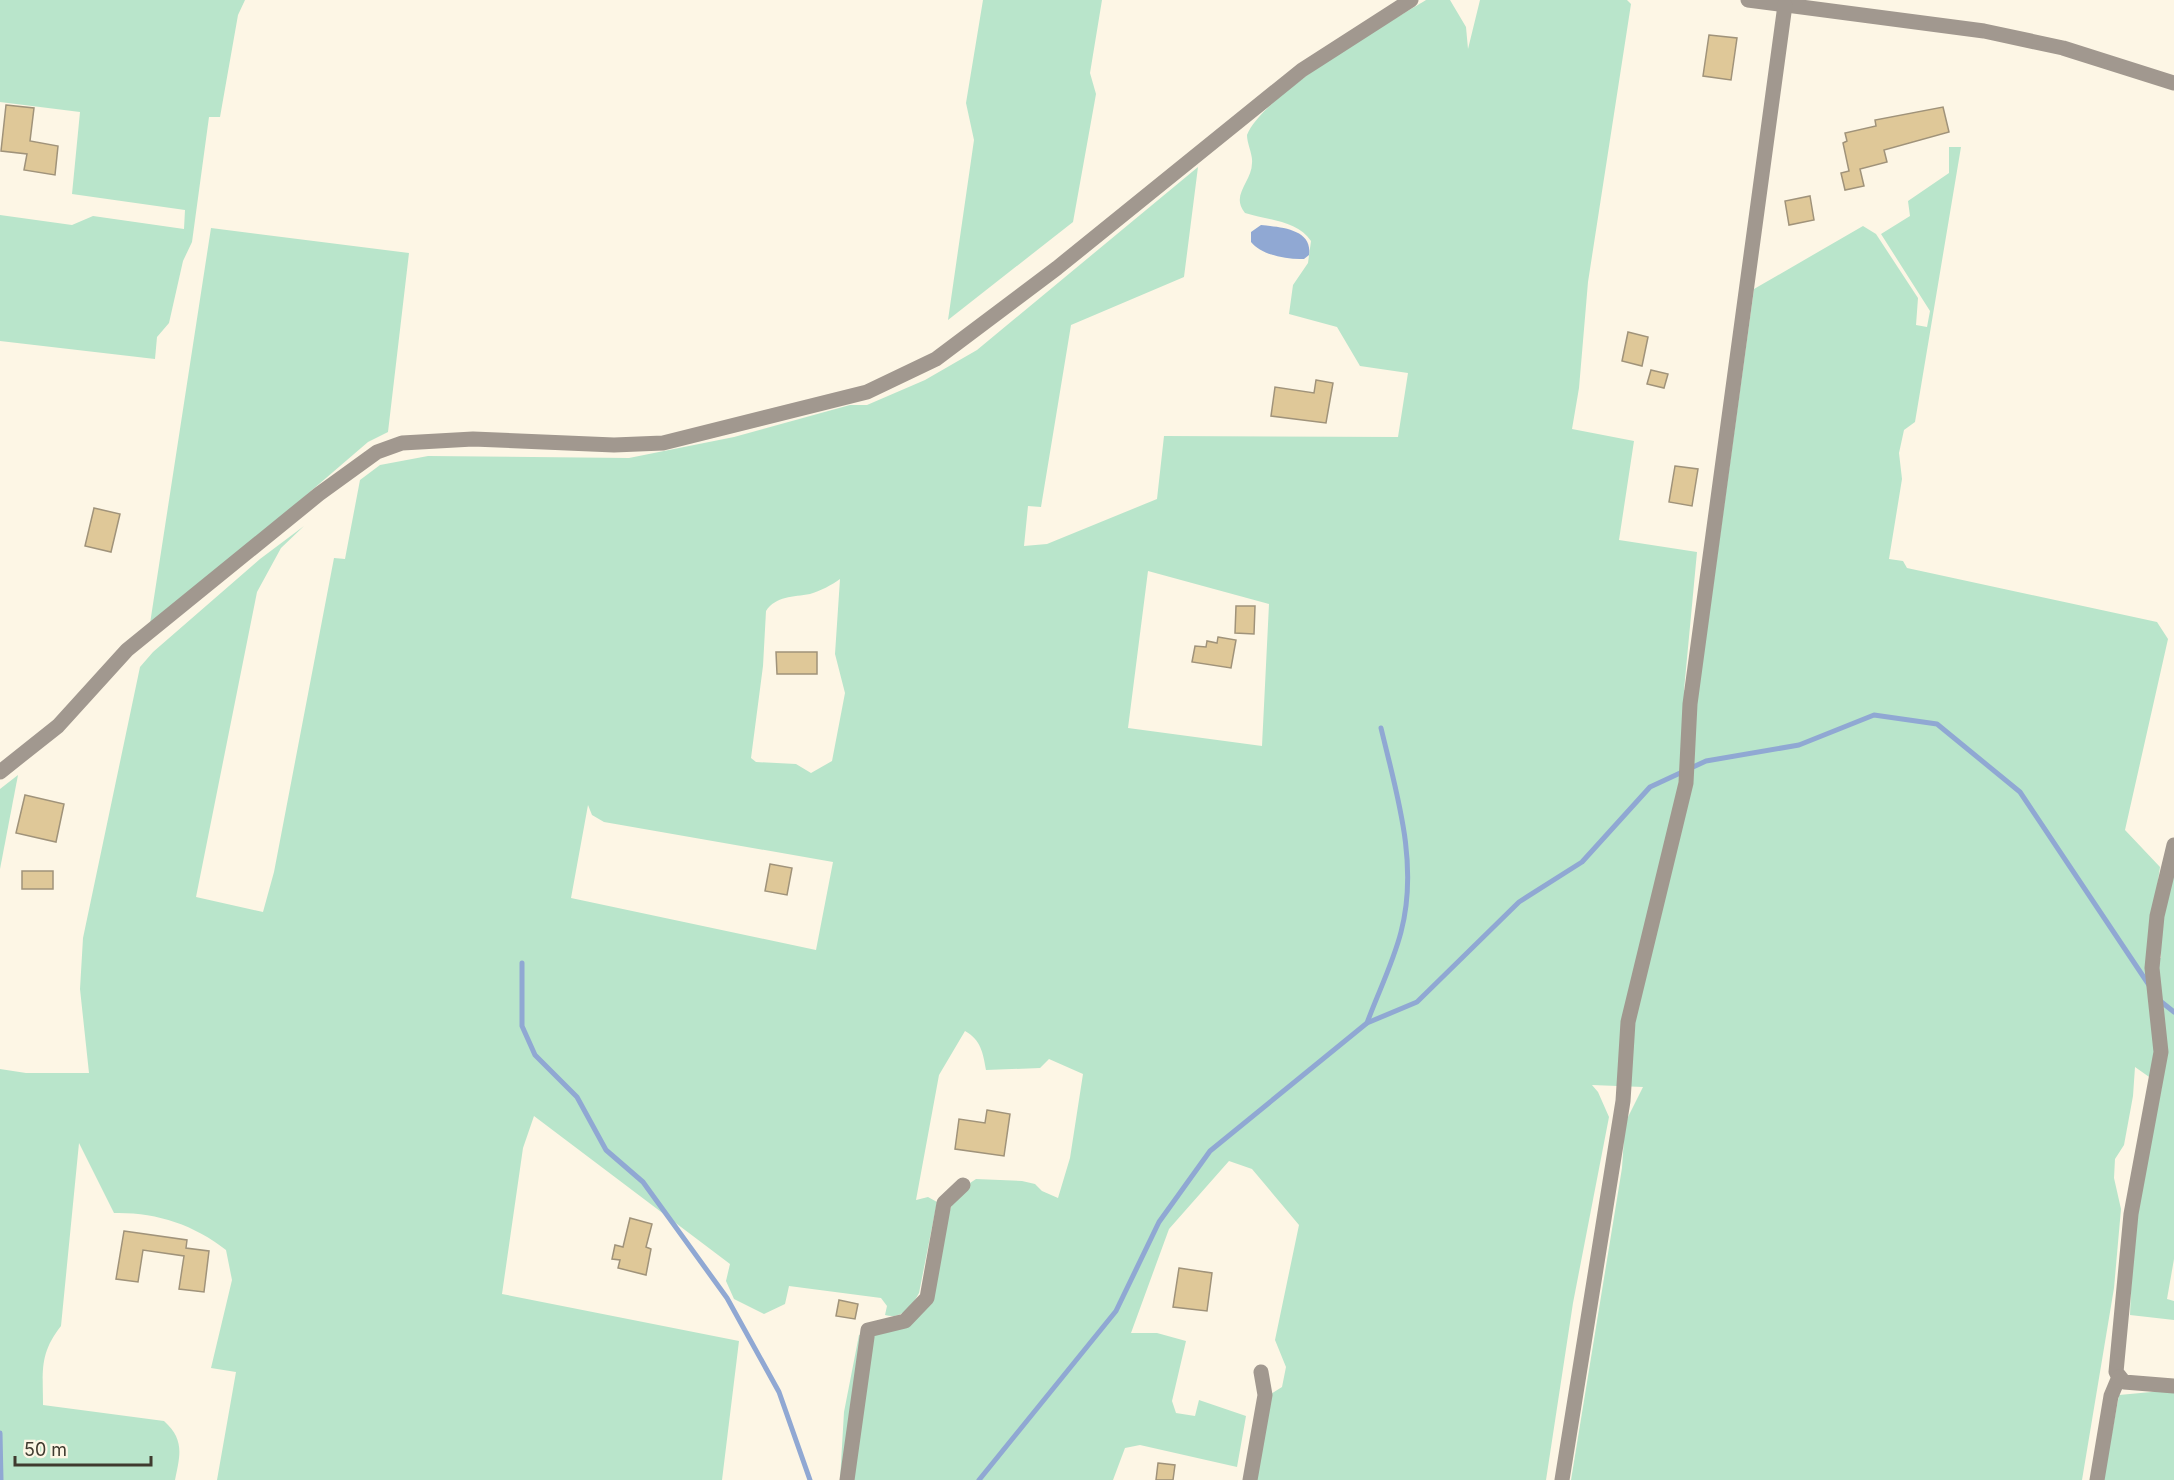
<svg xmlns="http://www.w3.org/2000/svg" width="2174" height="1480" font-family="Inter,sans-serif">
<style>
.green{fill:#b9e5cb;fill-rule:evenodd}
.water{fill:#90a8d3}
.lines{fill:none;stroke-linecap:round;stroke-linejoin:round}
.stream{stroke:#90a8d3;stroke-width:5}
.building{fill:#dfc898;stroke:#a0937a;stroke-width:1.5}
.minor{stroke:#a1988f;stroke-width:15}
</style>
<rect width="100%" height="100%" fill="#fdf6e5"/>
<g class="green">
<path d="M0,0h245l-7,15 -18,102h-11l-17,125 -9,19 -14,62 -12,14 -2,22 -155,-18v-126l72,10 21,-9 91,13 1,-19 -113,-16 8,-82 -80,-10z"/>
<path d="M983,0h119l-12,73 6,21 -23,128 -125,98 26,-180 -8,-37z"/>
<path d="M1426,0h24l16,27 2,22 12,-49h147l4,4 -43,278 -9,106 -7,41 62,12 -15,99 78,12 -13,138 14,4 56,-405 109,-63 13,8 42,64 -2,27 11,2 3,-16 -49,-77 29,-18 -2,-15 41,-28v-26h12l-46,275 -11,8 -5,23 3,26 -13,80 14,2 4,7 250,54 11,17 -43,191 35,37 -13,90 14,1 -1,-24 14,-70v395l-7,40 7,2v19l-44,-5 4,-101 28,-128 -27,-19 -2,29 -9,49 -9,14 -1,19 7,31 -7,79 -32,192h-511l51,-312 3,-45 18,-36 -51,-2 6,7 11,25 -36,186 -27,177h-293l16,-85 13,-8 4,-20 -11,-27 24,-115 -47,-56 -23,-8 -60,68 -38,104h26l29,8 -14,60 4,12 19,3 4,-16 47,16 -9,51 -97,-22 -15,3 -12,32h-273l4,-68 15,-77c26,-5 49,-3 65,-25l23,-91 6,-18 14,-16 9,-6 46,2 13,3 7,7 16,7 12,-40 13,-84 -34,-15 -9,9 -54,2c-3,-17 -5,-30 -21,-39l-26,44 -23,125 12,-3 9,5 -18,91c-7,13 -17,27 -34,22l2,-9 -6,-8 -92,-12 -4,18 -21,10 -30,-15 -8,-18 4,-17 -196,-148 -11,32 -21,146 237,47 -17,139h-505l19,-108 -25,-4 21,-88 -6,-30c-33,-26 -71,-38 -112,-37l-35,-70 -18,183c-22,28 -18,45 -18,79l121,16c21,19 16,34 11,59h-175v-411l26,4h63l-9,-84 3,-51 57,-271 13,-15 107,-93 44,-33 -23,22 -24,44 -61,305 67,15 11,-40 60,-314 11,1 15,-79 20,-15 48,-9 201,2 105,-21 116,-32h17l58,-25 52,-30 221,-183 -14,110 -113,48 -30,182 -13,-1 -4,40 23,-2 110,-45 7,-63 234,1 10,-64 -48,-7 -23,-39 -48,-13 4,-29 15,-22 3,-22c-14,-21 -44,-21 -66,-28 -15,-18 7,-31 7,-50 1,-8 -5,-19 -5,-28 16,-41 138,-110 179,-135zM1148,571l121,33 -7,142 -134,-18zM840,579l-5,75 10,39 -13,68 -21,12 -15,-9 -40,-2 -5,-4 12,-92 3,-55c10,-15 27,-14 44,-17 10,-3 22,-9 30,-15zM588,805l4,10 12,7 229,40 -17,88 -245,-52z"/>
<path d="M211,228l198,25 -21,179 -20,10 -219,188z"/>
<path d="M18,775l-18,94v-80z"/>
<path d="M2162,1391l12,1v88h-71l16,-85z"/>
</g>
<path class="water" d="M1261,225c20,2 52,4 48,30l-5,4c-16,1 -43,-4 -53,-17v-10z"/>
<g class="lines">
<g class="stream">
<path d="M522,963v63l13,29 42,42 29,53 37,32 84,116 52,94 31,88"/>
<path d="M2159,1000l15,12"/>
<path d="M1367,1023c11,-30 26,-60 34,-91 18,-68 -4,-137 -20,-204"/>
<path d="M0,1433l1,47"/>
<path d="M979,1480l137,-169 43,-89 51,-71 157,-128 50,-21 102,-100 63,-40 68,-75 56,-26 93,-16 75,-30 63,9 83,68 129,193"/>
</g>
</g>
<g class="building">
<path d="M1709,35l28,3 -6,42 -28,-4z"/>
<path d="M6,105l28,3 -4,33 28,5 -3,29 -31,-5 3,-16 -26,-3z"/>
<path d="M1943,107l6,25 -65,18 3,12 -27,7 4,17 -19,4 -4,-17 8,-2 -6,-28 4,-2 -2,-8 31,-7 -1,-6z"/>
<path d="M1810,196l4,24 -25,5 -4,-24z"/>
<path d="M1628,332l20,5 -6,29 -20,-5z"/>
<path d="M1651,370l17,4 -4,14 -17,-4z"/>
<path d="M1316,380l17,3 -7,40 -55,-7 4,-29 39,6z"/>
<path d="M1675,466l23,3 -6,37 -23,-4z"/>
<path d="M94,508l26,6 -9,38 -26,-6z"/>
<path d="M1236,606h19l-1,28 -19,-1z"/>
<path d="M1218,637l18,3 -5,28 -39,-6 3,-16 11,1 1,-6 10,2z"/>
<path d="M776,652h41v22h-40z"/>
<path d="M25,795l39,9 -8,38 -40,-9z"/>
<path d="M770,864l22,4 -5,27 -22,-4z"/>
<rect x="22" y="871" width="31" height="18"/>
<path d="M987,1110l23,4 -6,42 -49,-7 4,-30 26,4z"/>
<path d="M630,1218l22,6 -6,23 5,2 -5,26 -28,-7 2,-8 -8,-1 3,-14 8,2z"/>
<path d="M124,1231l63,9 -1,8 23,3 -5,41 -25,-3 5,-33 -41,-6 -5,32 -22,-3z"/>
<path d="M1179,1268l33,5 -5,38 -34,-4z"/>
<path d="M839,1300l19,4 -3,15 -19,-3z"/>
<path d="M1158,1463l17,2 -2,15h-17z"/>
</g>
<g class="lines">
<g class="minor">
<path d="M1748,0l236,31 79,17 111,35"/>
<path d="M0,772l58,-46 69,-76 192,-156 58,-42 25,-9 71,-4 141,6 49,-2 204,-51 69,-33 121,-91 245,-198 109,-70"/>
<path d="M2174,845l-17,71 -5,52 9,84 -30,162 -15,158 8,10 50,4"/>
<path d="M847,1480l21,-150 37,-9 22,-23 17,-95 19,-18"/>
<path d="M1250,1480l15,-85 -4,-23"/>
<path d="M1562,1480l61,-379 5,-79 58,-239 4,-79 95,-699"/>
<path d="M2097,1480l14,-84 8,-19"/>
</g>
</g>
<path d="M15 1456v9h136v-9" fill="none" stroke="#3f3a2f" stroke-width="3"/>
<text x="24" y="1456" font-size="18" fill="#3f3a2f" stroke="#fdf6e5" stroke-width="4.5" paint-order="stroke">50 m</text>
</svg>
